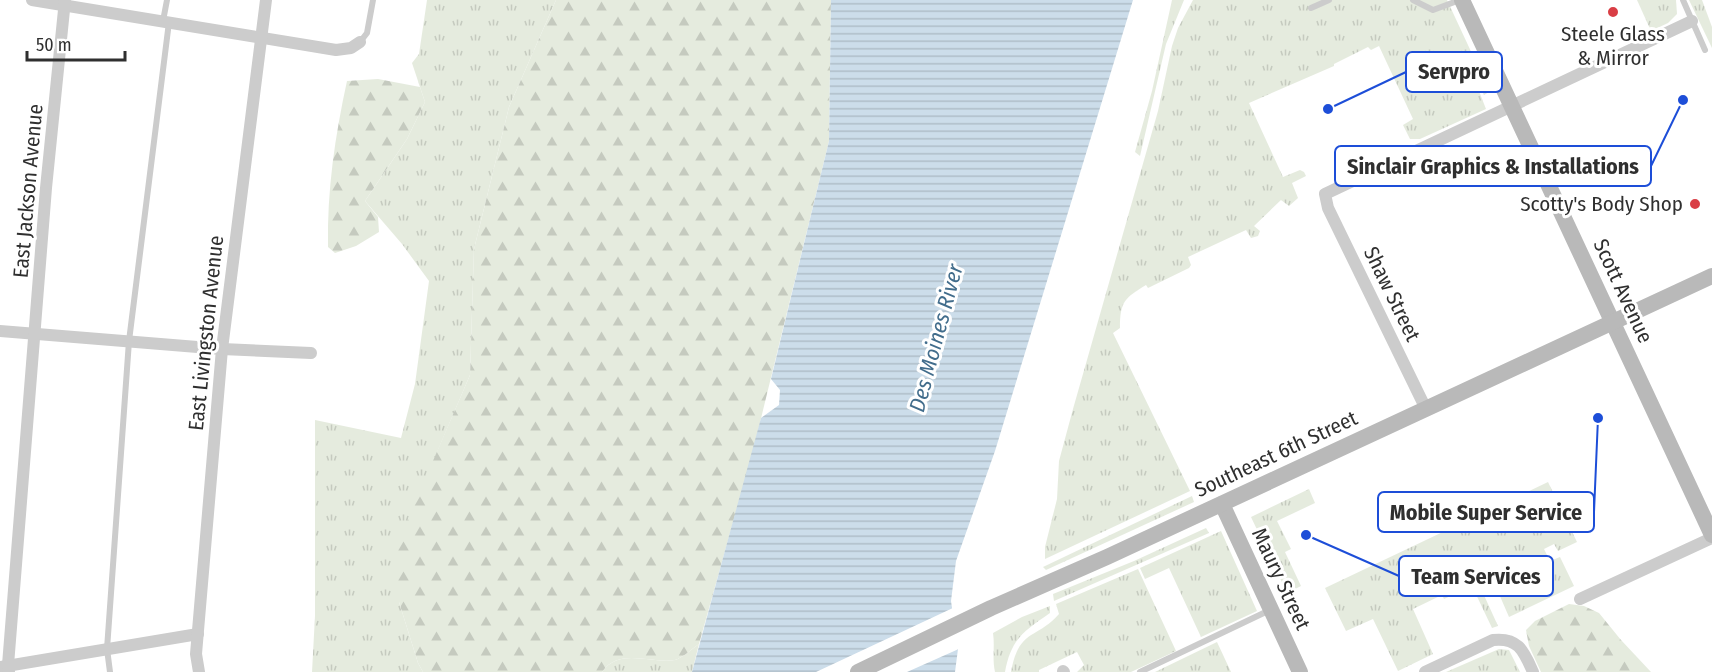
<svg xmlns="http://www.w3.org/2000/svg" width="1712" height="672" font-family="'Fira Sans Condensed',sans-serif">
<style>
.grass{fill:url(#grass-tufts)}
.forest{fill:url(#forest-firs)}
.water{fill:url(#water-rules)}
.pier{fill:#fff}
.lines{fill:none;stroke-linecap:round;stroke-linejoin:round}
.lane{stroke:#ccc;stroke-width:6}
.street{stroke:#ccc;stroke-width:12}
.secondary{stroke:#b9b9b9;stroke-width:16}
.poi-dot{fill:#d93e45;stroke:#fff;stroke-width:2}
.labels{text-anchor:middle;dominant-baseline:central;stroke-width:6;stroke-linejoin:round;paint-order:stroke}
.poi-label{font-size:21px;fill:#2f2f2f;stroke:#fff}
.street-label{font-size:21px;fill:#2f2f2f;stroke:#fff}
.water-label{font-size:22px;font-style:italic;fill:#426d8c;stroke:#fff}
.leader{fill:none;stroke:#1d4ed8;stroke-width:2}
.callout-dot{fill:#1d4ed8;stroke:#fff;stroke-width:2}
.callout{fill:#fff;stroke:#1d4ed8;stroke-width:2}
.callout-label{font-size:22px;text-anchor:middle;font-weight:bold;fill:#2f2f2f}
</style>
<defs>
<pattern id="grass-tufts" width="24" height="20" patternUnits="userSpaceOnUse" patternTransform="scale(1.5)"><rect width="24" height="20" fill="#e5ebde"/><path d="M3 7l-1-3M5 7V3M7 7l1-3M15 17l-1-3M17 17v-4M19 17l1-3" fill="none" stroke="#c5cabf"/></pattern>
<pattern id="forest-firs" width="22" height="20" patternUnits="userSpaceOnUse" patternTransform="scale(1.5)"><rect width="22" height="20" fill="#e5ebde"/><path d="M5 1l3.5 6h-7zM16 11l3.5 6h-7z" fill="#c5cabf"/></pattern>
<pattern id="water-rules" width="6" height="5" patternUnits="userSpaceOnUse" patternTransform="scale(1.5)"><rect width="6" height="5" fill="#ccddea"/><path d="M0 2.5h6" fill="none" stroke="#b0bec9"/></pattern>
</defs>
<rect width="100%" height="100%" fill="#fff"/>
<g class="grass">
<path d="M427,0h129l-47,107 -35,142 -4,126 -35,82 -36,145 19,61 5,9h-111l3,-56v-196l86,18 14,-54 14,-103 -27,-37 -37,-43 42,-62 18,-37 -13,-39 7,-9z"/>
<path d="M1172,0h12l-18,44 -26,112 -5,-4 17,-61z"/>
<path d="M1193,0h254l41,88 1,4 -5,3 -5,-10 -2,1 9,23 -66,30h-10l-7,-14 10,-6 -34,-73 -8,4 -3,-3 -34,17v2l-85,37 34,74 17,-7 4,2 2,4 -14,7 6,15 -9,8 -8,-6 -27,26 6,5 -2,5 -7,2 -5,-8 -58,27 3,8 -2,3 -41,20 -2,-3c-21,13 -26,16 -26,43l-7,5 77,158 -145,68v-12l12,-48 2,-38 14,-52 85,-298 14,-65 6,-18z"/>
<path d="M1637,0h39l1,14 -9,9 -17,8z"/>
<path d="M1689,0h13l10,27v21z"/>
<path d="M1548,482l29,60 -19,9 -4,-7 -10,5 6,12 10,-4 14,29 -65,31 -13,-30 -13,6 15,33 -6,2 -20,-42 -28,13 -2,-4 -29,14 20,45 -35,17 -25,-52 -27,12 -21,-43z"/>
<path d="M1309,489l6,14 -38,18 14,28 -6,3 16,34 -14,7 -36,-76z"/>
<path d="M1192,496l2,6 -148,68 -3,-3z"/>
<path d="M1206,528l3,5 -155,68 -1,-7 81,-33z"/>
<path d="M1221,531l36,80 -56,26 -32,-69 -24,11 -5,-11z"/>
<path d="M1138,569l38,82 -45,21h-54l7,-7 -7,-13 -38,18v2h-28c8,-44 25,-32 48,-58l-3,-10z"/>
<path d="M1050,606v7c-26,18 -39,26 -45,59h-10c-3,-13 0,-26 -2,-39l29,-16z"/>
<path d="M1217,642l14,30h-76z"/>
<path d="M699,644l-7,28h-90c17,-25 49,-8 73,-12 7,-2 17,-11 24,-16z"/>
<path d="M1499,649l10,1 11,22h-74z"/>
</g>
<g class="forest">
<path d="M556,0h275l-2,141 -76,310 -54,193c-7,5 -17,14 -24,16 -24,4 -56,-13 -73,12h-179l-5,-9 -19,-61 -4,-53 75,-174 4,-126 35,-142z"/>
<path d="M378,79l42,8 5,15 -18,37 -42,62 13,16 1,15 -23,14 -21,7 -7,-6c-1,-57 7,-111 19,-166z"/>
<path d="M1569,604l15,2 15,7 22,27 30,32h-110l-12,-26 -3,-16 9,-9z"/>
</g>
<path class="water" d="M831,0h302l-138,451 -39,110 -5,40 7,48 -3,23h-263l69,-254 18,-13 1,-15 -9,-11 58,-238z"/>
<path class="pier" d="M955,607l6,41 -54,24h-91z"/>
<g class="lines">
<g class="lane">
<path d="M1413,0l20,10 27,-10"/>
<path d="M1683,0l22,50"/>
<path d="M1311,8l18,-8"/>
<path d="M163,21l4,-21"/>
<path d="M360,42l7,-9 6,-33"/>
<path d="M110,672l-3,-23 22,-308 40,-319"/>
<path d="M1140,672l130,-62"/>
</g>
<g class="street">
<path d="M32,0l304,50 15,-2 9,-6"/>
<path d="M0,331l222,18 89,4"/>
<path d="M1426,409l-98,-201 -3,-14 367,-173"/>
<path d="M1580,599l132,-61"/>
<path d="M1,667l197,-33"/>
<path d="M1063,671l1,1"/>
<path d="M9,672l-1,-7 38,-477 19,-188"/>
<path d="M199,672l-3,-18 26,-305 44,-349"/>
<path d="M1425,672l68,-32c26,-3 31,12 40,32"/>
</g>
<g class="secondary">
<path d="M1462,0l250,535"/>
<path d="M1222,504l78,168"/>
<path d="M858,672l133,-64 116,-51 605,-281"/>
</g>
</g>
<g class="poi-dot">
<circle cx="1613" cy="12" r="6"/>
<circle cx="1695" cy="204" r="6"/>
</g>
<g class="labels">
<g class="poi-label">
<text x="1613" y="34">Steele Glass<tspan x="1613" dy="24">&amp; Mirror</tspan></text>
<text x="1683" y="204" text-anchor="end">Scotty's Body Shop</text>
</g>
<g class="street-label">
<text transform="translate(28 191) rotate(-85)">East Jackson Avenue</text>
<text transform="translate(1623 291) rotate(65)">Scott Avenue</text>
<text transform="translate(1392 294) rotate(64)">Shaw Street</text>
<text transform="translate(206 333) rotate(-84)">East Livingston Avenue</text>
<text transform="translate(1276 454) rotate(-25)">Southeast 6th Street</text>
<text transform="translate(1281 579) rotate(65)">Maury Street</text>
</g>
<g class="water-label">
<text transform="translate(936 338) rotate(-75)">Des Moines River</text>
</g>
</g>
<path class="leader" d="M1328 109L1406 72M1683 100L1651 166M1598 418L1594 512M1306 535L1399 576"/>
<g class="callout-dot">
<circle cx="1328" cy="109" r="6"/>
<circle cx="1683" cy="100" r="6"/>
<circle cx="1598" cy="418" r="6"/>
<circle cx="1306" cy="535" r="6"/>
</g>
<g class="callout">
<rect x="1406" y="52" width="96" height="40" rx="6"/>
<rect x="1335" y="146" width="316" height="40" rx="6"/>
<rect x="1378" y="492" width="216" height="40" rx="6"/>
<rect x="1399" y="556" width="154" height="40" rx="6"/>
</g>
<g class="callout-label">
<text x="1454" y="79">Servpro</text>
<text x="1493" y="174">Sinclair Graphics &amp; Installations</text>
<text x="1486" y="520">Mobile Super Service</text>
<text x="1476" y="584">Team Services</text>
</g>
<path d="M27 51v9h98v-9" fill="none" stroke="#2f2f2f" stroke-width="3"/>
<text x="36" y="51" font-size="18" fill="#2f2f2f" stroke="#ffffff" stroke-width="4.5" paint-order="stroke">50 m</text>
</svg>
